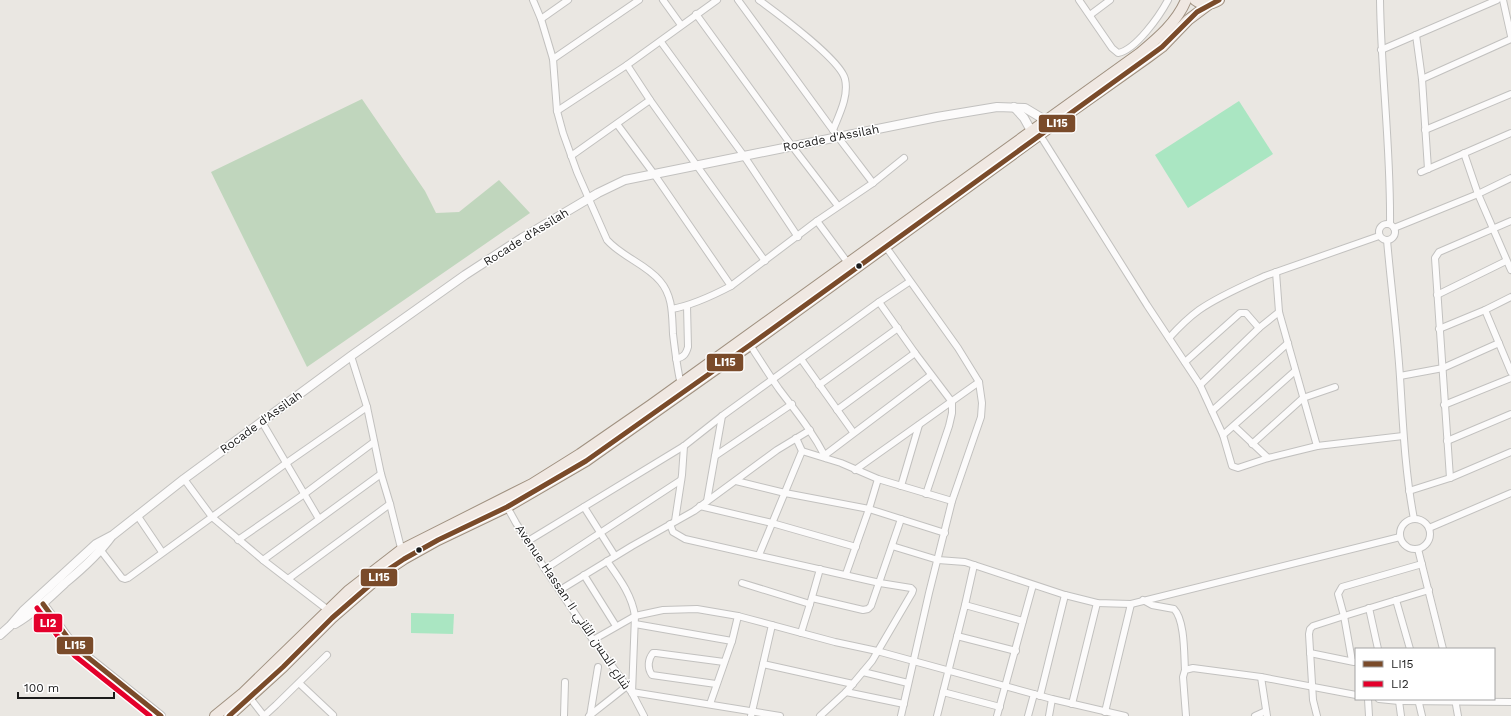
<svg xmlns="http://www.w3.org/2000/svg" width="1511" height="716" font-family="'Work Sans',Cairo,sans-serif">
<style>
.cemetery{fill:#c0d6bd}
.pitch{fill:#aae6c2}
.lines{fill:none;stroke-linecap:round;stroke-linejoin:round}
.minor-casing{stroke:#c2c1bf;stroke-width:8}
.tertiary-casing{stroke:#c2c1bf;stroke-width:10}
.primary-casing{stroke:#a09180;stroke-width:12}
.minor{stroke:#fcfbfb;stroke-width:6}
.tertiary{stroke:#fcfbfb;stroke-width:8}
.primary{stroke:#f0e8e2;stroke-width:10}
.bus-1-casing{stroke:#fff;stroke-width:8}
.bus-2-casing{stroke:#fff;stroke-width:8}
.bus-1{stroke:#7a4b2a;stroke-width:5}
.bus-2{stroke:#e4002b;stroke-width:5}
.bus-dot{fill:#1b1b1b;stroke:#fff;stroke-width:1.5}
.labels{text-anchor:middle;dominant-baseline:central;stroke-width:3;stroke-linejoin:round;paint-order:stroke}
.street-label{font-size:12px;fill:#1b1b1b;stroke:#fff}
.line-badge{stroke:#fff;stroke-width:1.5}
.badge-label{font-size:11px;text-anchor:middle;font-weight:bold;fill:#fff}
</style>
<rect width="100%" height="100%" fill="#eae7e2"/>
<path class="cemetery" d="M362,99l63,92 11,22 23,-1 40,-32 31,33 -223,154 -96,-195z"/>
<g class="pitch">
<path d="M1239,101l34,53 -85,54 -33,-53z"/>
<path d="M411,613l43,1 -1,20 -42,-1z"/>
</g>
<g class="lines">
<defs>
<g id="minor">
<path d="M533,0l8,19 12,40 4,52 6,22 14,39 30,68c15,17 39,24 53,41 13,15 12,34 13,53 2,17 4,34 8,51"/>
<path d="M663,0l18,25"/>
<path d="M738,0l100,137 35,46"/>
<path d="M759,0c19,14 81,59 86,79 4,17 -6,36 -12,51"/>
<path d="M1079,0l33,48 6,5c18,-3 42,-38 50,-53"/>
<path d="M1380,0c1,75 11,149 10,224"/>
<path d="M1503,0l8,36"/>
<path d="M696,14l96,132 46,60"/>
<path d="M1090,15l20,-15"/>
<path d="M541,19l27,-19"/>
<path d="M1416,35l6,44 6,90"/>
<path d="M661,42l83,114 54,81"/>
<path d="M1381,50l116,-50"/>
<path d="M553,59l86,-59"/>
<path d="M627,65l23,35 115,161"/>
<path d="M1422,79l89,-40"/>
<path d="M557,111l70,-46 90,-65"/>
<path d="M617,124l37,50 77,112 86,-65 56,-38 31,-25"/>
<path d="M1425,130l86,-36"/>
<path d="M1040,135l107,170 53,80 23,50 9,31 6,2 30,-10 49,-12 86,-10"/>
<path d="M1464,153l14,41 33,76"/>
<path d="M571,156l79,-56"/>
<path d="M1421,172l90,-39"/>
<path d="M817,221l31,42"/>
<circle cx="1387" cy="232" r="8"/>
<path d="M1394,228l84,-34 33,-16"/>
<path d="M1387,240c4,46 10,91 13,137 3,48 5,95 14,142"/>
<path d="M886,247l72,101 21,34 3,21 -1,14 -29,84 -23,92 -28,123"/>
<path d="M1276,272l3,40 38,134"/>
<path d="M1437,295l69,-34"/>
<path d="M879,302l36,51 37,49v11l-3,13 -23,68"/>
<path d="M672,309c21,-4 40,-13 59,-23"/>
<path d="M1485,310l26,62"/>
<path d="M1439,329l46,-19 26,-13"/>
<path d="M1169,338c9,-10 19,-20 30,-28 20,-14 44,-24 66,-34l114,-40"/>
<path d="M750,345c10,15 19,30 29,44 18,24 33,42 47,69"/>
<path d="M351,356l16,51 14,67 9,30 12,48"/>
<path d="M676,359c8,-2 10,-5 12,-12l-1,-41"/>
<path d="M801,359l52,73"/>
<path d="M1185,362l55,-49h6l13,15"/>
<path d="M1400,376l43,-8 56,-25"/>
<path d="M819,385l79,-57"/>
<path d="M1200,385l59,-57 20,-16"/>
<path d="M1444,405l67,-27"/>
<path d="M837,410l78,-57"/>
<path d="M1212,411l76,-68"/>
<path d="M262,422l57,97"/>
<path d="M1234,426l34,32"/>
<path d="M1223,435l72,-64"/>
<path d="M1447,441l64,-27"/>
<path d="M1252,444l51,-46 32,-11"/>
<path d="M802,451l39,12 37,16 74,22"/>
<path d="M825,455l106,-80"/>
<path d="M715,456l77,-52"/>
<path d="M855,470l124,-88"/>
<path d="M1450,478l-15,-220 4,-6 72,-31"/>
<path d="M184,479l28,38 51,43 65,50"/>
<path d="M736,481l49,12 84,16 76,24"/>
<path d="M901,486l18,-61"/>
<path d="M1409,491l41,-13 61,-26"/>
<path d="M707,501l15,-85"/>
<path d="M506,505l10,18 29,46 48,71 39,53 12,23"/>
<path d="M700,506l72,17 84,24"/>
<path d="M584,507l31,49"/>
<path d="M137,515l25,37"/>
<circle cx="1415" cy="534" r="15"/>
<path d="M675,521l7,-46 2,-29"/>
<path d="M670,524l3,8 12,7 195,44 31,5 2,2 -1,3 -40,68 -26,31 -26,24"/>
<path d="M1429,528l82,-35"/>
<path d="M238,540l65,-45 71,-53"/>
<path d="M528,541l156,-95 38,-30 157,-114 30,-20"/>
<path d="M892,546l46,14 27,2 100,33 32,8 34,1 269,-67"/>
<path d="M99,548l23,30 3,1 3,-1 157,-114 82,-57"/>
<path d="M1418,549l25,100"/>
<path d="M759,555l43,-104 -6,-13"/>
<path d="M263,560l118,-86"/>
<path d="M607,561c12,17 25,34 28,55l-3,77"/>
<path d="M545,569l136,-89"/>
<path d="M846,574l23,-65 9,-30"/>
<path d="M584,575l32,51"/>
<path d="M288,579l102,-75"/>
<path d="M742,583l68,21 10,-35"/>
<path d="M560,590l72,-44 62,-35 83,-61 33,-20"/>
<path d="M812,598l51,12 5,-1 3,-3 30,-87"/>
<path d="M1143,600l9,5 22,4c11,11 10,46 11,61"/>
<path d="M1396,600l14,49"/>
<path d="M965,605l9,-40"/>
<path d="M1369,608l9,41"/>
<path d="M1023,621l10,-36"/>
<path d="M635,624l97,17"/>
<path d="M801,633l9,-29"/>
<path d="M957,636l59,15"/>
<path d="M593,640l42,-24 28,-6 34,-1 41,7 97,26 42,9 175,48 73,17"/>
<path d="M1310,653l44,9"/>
<path d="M1352,661l-8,-45 -6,-22 4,-7 80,-23"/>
<path d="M763,664l90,20"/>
<path d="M863,672l45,11"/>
<path d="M1261,677l6,39"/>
<path d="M299,683l34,32"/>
<path d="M716,684l-64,-9c-5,-7 -4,-16 1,-22h3l68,9"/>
<path d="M632,692l148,24"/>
<path d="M846,692l58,12"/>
<path d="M943,692l57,15"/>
<path d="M1040,696l25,-101"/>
<path d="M250,698l14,18"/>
<path d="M1368,699l1,17"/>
<path d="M1379,699l20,2 112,1"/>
<path d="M1418,699l4,17"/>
<path d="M1455,699l3,17"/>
<path d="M1399,701l2,15"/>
<path d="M710,704l22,-63 6,-25"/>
<path d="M1072,704l25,-101"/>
<path d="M1105,712l26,-108"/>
<path d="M264,716l12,-11 51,-50"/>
<path d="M564,716l1,-34"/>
<path d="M589,716l38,-30"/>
<path d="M590,716l8,-49"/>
<path d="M751,716l21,-91"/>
<path d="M937,716l28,-111 58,16 -26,95"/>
<path d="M1028,716l6,-22"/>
<path d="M1049,716l3,-17"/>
<path d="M1186,716l-3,-39 2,-7 8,-2 68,9 95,18"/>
<path d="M1255,716l11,-5"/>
<path d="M1317,716l-4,-16 -4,-66 1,-5 3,-3 31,-10 85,-26"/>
</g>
<g id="tertiary">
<path d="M1014,107l10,11 10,18"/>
<path d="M43,604l25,34 12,13 81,65"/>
<path d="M38,608l23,31 16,16"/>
<path d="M15,624c19,-11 34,-26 50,-41 17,-14 33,-28 46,-46"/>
<path d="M0,635l10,-9 13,-15 73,-67 17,-9 71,-56 167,-123 114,-81 57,-37 76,-45 27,-13 312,-63 60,-10 28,1 15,9 7,8"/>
<path d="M106,679l46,37"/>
</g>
<g id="primary">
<path d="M1195,0c8,6 16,5 24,0"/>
<path d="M215,716l27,-22 106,-103 53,-41 131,-66 48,-30 71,-49 489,-352c18,-15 37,-31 46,-53"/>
<path d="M229,716l54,-49 49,-49 54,-47 18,-12 34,-19 69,-33 79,-46 164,-116 321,-233 76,-54 15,-11 26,-27 20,-15"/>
</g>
</defs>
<use href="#minor" class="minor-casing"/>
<use href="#tertiary" class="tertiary-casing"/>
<use href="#primary" class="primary-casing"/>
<use href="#minor" class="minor"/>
<use href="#tertiary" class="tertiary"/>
<use href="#primary" class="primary"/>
<defs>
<g id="bus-1">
<path d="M43,604l25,34 12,13 81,65"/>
<path d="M229,716l54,-49 49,-49 54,-47 18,-12 34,-19 69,-33 79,-46 164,-116 397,-287 15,-11 35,-35 22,-12"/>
</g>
<path id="bus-2" d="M37,608l25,34 13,14 75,60"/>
</defs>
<use href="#bus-1" class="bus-1-casing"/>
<use href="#bus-2" class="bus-2-casing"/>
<use href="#bus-1" class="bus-1"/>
<use href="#bus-2" class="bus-2"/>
</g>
<g class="bus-dot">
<circle cx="859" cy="266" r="3.5"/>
<circle cx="419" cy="550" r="3.5"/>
</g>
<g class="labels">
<g class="street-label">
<text transform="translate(831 138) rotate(-11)">Rocade d'Assilah</text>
<text transform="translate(526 237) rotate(-32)">Rocade d'Assilah</text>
<text transform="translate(261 422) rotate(-36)">Rocade d'Assilah</text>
<text transform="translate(573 607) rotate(56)">Avenue Hassan II شارع الحسن الثاني</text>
</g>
</g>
<g class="line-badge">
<rect x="1038" y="114" width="38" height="19" rx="4" fill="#7a4b2a"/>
<rect x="706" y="353" width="38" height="19" rx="4" fill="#7a4b2a"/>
<rect x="360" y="568" width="38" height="19" rx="4" fill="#7a4b2a"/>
<rect x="33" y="613" width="30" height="20" rx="4" fill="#e4002b"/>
<rect x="56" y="636" width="38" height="19" rx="4" fill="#7a4b2a"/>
</g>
<g class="badge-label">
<text x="1057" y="127">LI15</text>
<text x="725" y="366">LI15</text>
<text x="379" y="581">LI15</text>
<text x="48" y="627">LI2</text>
<text x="75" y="649">LI15</text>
</g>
<rect x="1355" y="648" width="140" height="52" fill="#ffffff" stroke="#a4a4a4"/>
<rect x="1363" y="661" width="20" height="6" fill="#7a4b2a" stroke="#a4a4a4"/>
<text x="1391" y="668" font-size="12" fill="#1b1b1b">LI15</text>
<rect x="1363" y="681" width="20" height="6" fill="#e4002b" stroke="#a4a4a4"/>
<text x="1391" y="688" font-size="12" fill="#1b1b1b">LI2</text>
<path d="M18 692v6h96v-6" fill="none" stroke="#1b1b1b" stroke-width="2"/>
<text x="24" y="692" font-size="12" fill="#1b1b1b" stroke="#ffffff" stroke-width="3" paint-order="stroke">100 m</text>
</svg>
